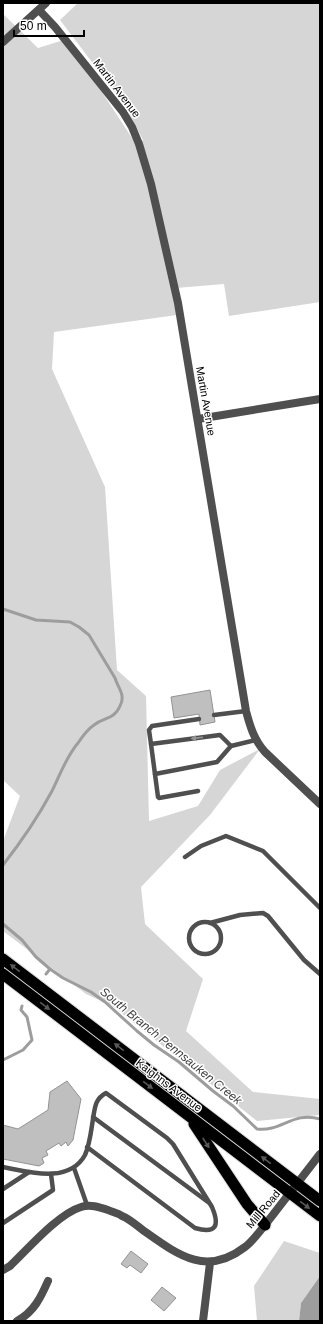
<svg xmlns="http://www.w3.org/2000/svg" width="323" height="1324" font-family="Arial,sans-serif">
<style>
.green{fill:#d6d6d6}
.water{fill:#9d9d9d}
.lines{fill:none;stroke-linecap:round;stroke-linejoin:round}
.stream{stroke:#9d9d9d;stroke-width:3}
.building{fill:#bfbfbf;stroke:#939393}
.trunk-casing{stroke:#dbdbdb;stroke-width:13}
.service{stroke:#4f4f4f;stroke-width:4.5}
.minor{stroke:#4f4f4f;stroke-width:8}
.tertiary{stroke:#4f4f4f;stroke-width:8}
.trunk{stroke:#000;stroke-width:11}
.oneway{fill:#959595}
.oneway2{fill:#595959}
.labels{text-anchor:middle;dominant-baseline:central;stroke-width:3;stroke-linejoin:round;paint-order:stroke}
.street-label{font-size:11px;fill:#000;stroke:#fff}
.water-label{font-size:12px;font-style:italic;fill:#3e3e3e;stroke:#fff}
</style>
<rect width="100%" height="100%" fill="#fff"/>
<g class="green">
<path d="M78,3h242v299l-91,14 -5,-32 -48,4 1,27 -123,17 -2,37 53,118 12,183 29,26 3,125 49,-15 22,-36 40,-21 -50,66 -69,72 4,37 58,55 -17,52 67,61 67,7v16l-63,6 -143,-114 -28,-13 -83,-63v-90l17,-45 -17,-16v-766l35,34 29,-9 69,105 7,-4 -17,-33 -66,-87z"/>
<path d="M284,1241l36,12v23l-19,27 -2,18h-42l-3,-35z"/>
</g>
<path class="water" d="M320,1276v45h-21l2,-18z"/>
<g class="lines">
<g class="stream">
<path d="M3,609l33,11 34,2 9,5 10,8 26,43c3,10 11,17 5,28 -6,14 -16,11 -26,19 -6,4 -12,12 -16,18 -12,14 -18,32 -26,48 -14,26 -31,51 -49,74"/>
<path d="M3,924l19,16 14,17 14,12 13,9 28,14 14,10 32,29 17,14 25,17 34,29 20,15 24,23c24,3 36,-18 63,-10"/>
<path d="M46,974l4,-5"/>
<path d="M3,1060l20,-10 9,-10 -5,-23 -6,-7 1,-4"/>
</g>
</g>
<g class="building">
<path d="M210,690l5,32 -15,3 -1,-11 -25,4 -3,-21z"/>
<path d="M67,1081l14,18 -8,41 -5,6 -2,-4 -5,4 -2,-3 -13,8 2,4 -6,3 2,5 -5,3 -36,-7v-34l15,4 30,-19 2,-18z"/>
<path d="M131,1251l17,13 -7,9 -11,-8 -3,3 -6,-4z"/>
<path d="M162,1287l14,11 -12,13 -13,-11z"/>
</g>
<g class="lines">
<defs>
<g id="trunk">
<path d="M3,959l317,242"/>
<path d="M3,974l317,242"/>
<path d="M194,1124l53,80 18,21"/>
</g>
</defs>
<use href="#trunk" class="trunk-casing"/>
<g class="service">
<path d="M214,715l32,-4"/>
<path d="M151,744l-2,-14 3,-4 47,-7"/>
<path d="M155,774l62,-12 14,-16 25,-6"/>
<path d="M198,791l-39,7 -1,-1 -7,-53 69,-9 11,11"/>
<path d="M185,857l16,-11 25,-10 37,15 57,57"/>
<circle cx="205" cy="938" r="16"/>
<path d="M210,923l30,-8 23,-2 5,3 36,44 16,14"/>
<path d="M93,1117l115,85"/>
<path d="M3,1167c26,5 66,17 82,-12 5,-11 6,-24 8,-36 2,-12 2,-20 13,-26l61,45 6,6 39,63c8,19 4,27 -17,21l-108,-81"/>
<path d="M74,1168l13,37"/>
<path d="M3,1189l26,-17"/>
<path d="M3,1223l50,-33 -2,-16"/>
</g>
<g class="minor">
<path d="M39,10l16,17 68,85 9,15 7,17 12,40 27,119 68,408c4,15 8,29 19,41l55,52"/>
<path d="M198,419l122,-20"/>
<path d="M3,1270l7,-4c18,-17 48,-52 71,-59 9,-3 18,0 27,3 4,2 10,3 14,6 8,3 15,10 22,15 34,24 62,46 101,16 7,-5 14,-15 20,-22"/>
<path d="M17,1321c17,-9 24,-24 31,-40"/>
<path d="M203,1321l7,-58"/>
</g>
<g class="tertiary">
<path d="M3,42l43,-39"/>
<path d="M265,1225l55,-71"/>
</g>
<use href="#trunk" class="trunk"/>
</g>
<defs><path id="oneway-solid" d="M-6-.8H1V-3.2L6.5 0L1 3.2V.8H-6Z"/></defs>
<use class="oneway" href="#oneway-solid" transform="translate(197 738) rotate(173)"/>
<g class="oneway2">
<use href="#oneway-solid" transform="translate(15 968) rotate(-143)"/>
<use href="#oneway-solid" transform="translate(45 1006) rotate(37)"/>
<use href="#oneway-solid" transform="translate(119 1047) rotate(-143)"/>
<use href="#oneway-solid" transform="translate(148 1085) rotate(37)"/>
<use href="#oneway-solid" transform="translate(206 1143) rotate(57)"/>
<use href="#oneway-solid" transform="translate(266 1160) rotate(-143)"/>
<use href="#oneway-solid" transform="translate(305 1205) rotate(37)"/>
</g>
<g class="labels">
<g class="street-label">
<text transform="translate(117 88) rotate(53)">Martin Avenue</text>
<text transform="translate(206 401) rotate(80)">Martin Avenue</text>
<text transform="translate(169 1085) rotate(37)">Kaighns Avenue</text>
<text transform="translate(263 1209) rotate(-50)">Mill Road</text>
</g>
<g class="water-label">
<text transform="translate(171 1046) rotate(39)">South Branch Pennsauken Creek</text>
</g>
</g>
<rect width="323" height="1324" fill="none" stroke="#000000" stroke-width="8"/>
<path d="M14 30v6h70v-6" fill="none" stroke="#000000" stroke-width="2"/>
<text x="20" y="30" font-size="12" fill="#000000" stroke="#ffffff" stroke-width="3" paint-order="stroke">50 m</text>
</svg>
